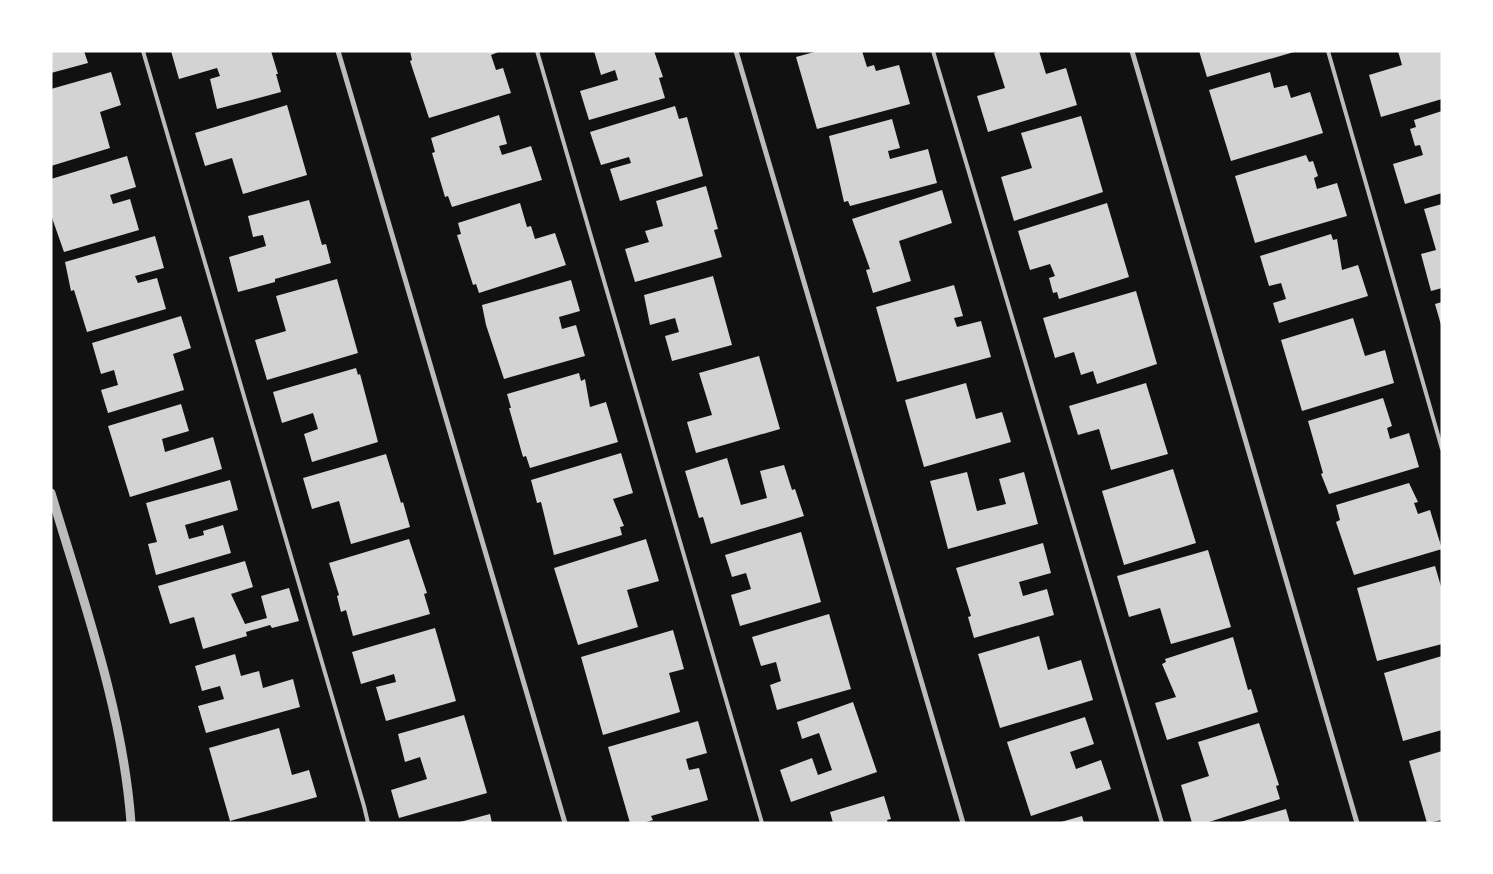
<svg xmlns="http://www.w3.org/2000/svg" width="1493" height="874" font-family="'PT Sans Narrow',sans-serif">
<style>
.building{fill:#d3d3d3}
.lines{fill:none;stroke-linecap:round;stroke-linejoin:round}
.service{stroke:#bcbcbc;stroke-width:4}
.minor{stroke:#bcbcbc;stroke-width:5}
.tertiary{stroke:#bcbcbc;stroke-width:9}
</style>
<rect width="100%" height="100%" fill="#111"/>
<g class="building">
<path d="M51,51h33l4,12 -37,10z"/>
<path d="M171,51h100l7,23h-2l5,18 -64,17 -7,-30 10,-3 -3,-8 -38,11z"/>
<path d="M410,51h91l-10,4 5,15 7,-2 8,25 -82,25 -19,-57 2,-1z"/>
<path d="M594,51h60l9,26 -4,1 6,20 -76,22 -9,-29 38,-11 -3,-10 -14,5z"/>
<path d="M818,51h44l5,16 7,-2 2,6 23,-6 11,39 -93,25 -21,-72z"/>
<path d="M999,51h40l7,23 20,-6 11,37 -89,27 -11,-36 28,-8 -11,-35z"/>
<path d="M1199,51h94l1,1 -87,25z"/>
<path d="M1398,51h44v48l-61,18 -12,-42 33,-10z"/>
<path d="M111,72l10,33 -21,7 10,36 -59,18v-77z"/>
<path d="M1270,72l4,16 13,-3 4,13 19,-6 13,41 -92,28 -22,-71z"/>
<path d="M287,105l20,70 -64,19 -11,-36 -27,8 -10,-33z"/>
<path d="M675,106l4,13 8,-2 16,59 -83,25 -10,-32 21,-6 -2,-6 -28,8 -11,-33z"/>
<path d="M1442,111v82l-37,11 -12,-40 30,-9 -3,-10 -5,1 -5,-17 6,-2 -2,-7z"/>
<path d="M499,115l8,29 -8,2 3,9 29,-9 11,34 -90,27 -4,-11 -3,1 -13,-44 3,-1 -4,-14z"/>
<path d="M1081,116l22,76 -89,29 -13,-44 31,-9 -11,-35z"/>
<path d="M892,119l8,29 -12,3 2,8 38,-10 9,34 -87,23 -2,-5 -4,1 -15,-66z"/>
<path d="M1306,155l3,7 4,-1 5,15 -4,2 3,11 20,-6 10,33 -92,27 -20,-67z"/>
<path d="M127,156l9,31 -26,8 3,9 17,-5 9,31 -75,22 -13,-37v-36z"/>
<path d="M706,186l12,43 -4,1 8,27 -87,25 -10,-33 24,-7 -4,-11 18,-5 -7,-25z"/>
<path d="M942,190l10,33 -53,18 12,40 -38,12 -7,-23 4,-1 -18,-50z"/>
<path d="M309,200l13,45 4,-1 5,19 -56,16v3l-37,10 -9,-35 37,-11 -3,-11 -10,2 -5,-21z"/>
<path d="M520,203l7,24 4,-1 4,13 20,-6 11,32 -87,28 -3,-9 -3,1 -16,-50 4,-1 -3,-11z"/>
<path d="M1107,203l22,74 -70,22 -2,-7 -4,1 -4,-15 6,-2 -5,-12 -20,6 -12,-39z"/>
<path d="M1442,204v84l-11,3 -10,-37 15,-4 -12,-41z"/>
<path d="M1331,234l2,6 4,-1 5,31 16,-5 10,31 -89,27 -6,-20 13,-4 -5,-16 -12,3 -9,-30z"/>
<path d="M155,236l9,32 -29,8 3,7 19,-5 9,31 -79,23 -13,-42 -3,1 -6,-29z"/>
<path d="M713,276l19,69 -60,16 -7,-25 14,-4 -4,-14 -25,7 -6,-30z"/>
<path d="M337,279l21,74 -91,27 -12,-40 31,-9 -10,-35z"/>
<path d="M571,280l9,31 -21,6 3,12 14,-4 9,31 -81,23 -18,-54 -4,-20z"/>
<path d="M954,285l9,31 -9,2 3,9 24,-6 10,36 -94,25 -21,-75z"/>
<path d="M1136,291l21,73 -60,20 -4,-13 -12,4 -7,-23 -19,6 -12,-40z"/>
<path d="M1442,302v23h-1l-6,-21z"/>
<path d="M181,316l10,32 -18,6 11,36 -76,23 -7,-23 17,-5 -4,-15 -13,4 -9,-31z"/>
<path d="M1353,318l12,38 20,-6 9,33 -92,28 -21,-71z"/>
<path d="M759,356l21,73 -84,24 -9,-31 25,-7 -13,-42z"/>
<path d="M356,368l2,7 2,-1 18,68 -66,20 -8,-28 14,-5 -5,-16 -31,10 -9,-31z"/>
<path d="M579,373l2,8 4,-2 5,28 16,-5 12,40 -88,26 -4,-12 -3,1 -14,-49h2l-4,-14z"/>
<path d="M966,383l10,36 26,-7 9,30 -87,25 -19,-67z"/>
<path d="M1146,383l22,71 -57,16 -12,-41 -21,6 -9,-29z"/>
<path d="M1383,398l9,28 -5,2 3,11 19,-6 10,34 -90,27 -8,-20 2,-1 -15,-52z"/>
<path d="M181,404l8,27 -27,8 3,13 48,-15 9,32 -92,28 -22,-71z"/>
<path d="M621,453l12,40 -20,6 11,27 -4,1 2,8 -68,20 -13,-53 -4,1 -6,-23z"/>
<path d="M386,454l15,49 2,-1 7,25 -59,17 -12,-43 -27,8 -9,-31z"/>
<path d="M727,458l14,47 26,-7 -7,-27 24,-6 8,25 3,-1 9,27 -93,28 -8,-27 -4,1 -14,-47z"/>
<path d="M1173,469l23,74 -72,22 -22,-74z"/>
<path d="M967,472l10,39 29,-7 -7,-25 25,-7 14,52 -90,25 -18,-68z"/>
<path d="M230,480l8,30 -53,15 4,14 15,-4 -1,-4 20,-6 8,28 -75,22 -8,-31 9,-2 -11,-39z"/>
<path d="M1409,483l9,19 -4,1 4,11 12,-4 12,39 -88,26 -18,-53 4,-2 -4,-15z"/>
<path d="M801,532l20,70 -81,24 -9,-31 20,-6 -5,-16 -14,4 -7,-22z"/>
<path d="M409,539l18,54 -3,1 6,20 -77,22 -7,-26 -5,2 -4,-16 2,-1 -10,-32z"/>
<path d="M646,539l13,42 -32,9 11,37 -60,18 -24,-77z"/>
<path d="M1043,543l8,30 -32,9 4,14 24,-7 7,26 -80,23 -6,-21 3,-1 -15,-48z"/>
<path d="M1208,550l23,77 -60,17 -11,-36 -31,9 -12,-41z"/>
<path d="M245,561l8,26 -22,7 14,30 22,-6 -6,-22 28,-8 10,33 -27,7 -2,-3 -24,7 1,4 -44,13 -9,-32 -24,7 -12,-38z"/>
<path d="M1435,566l7,24v54l-65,17 -20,-73z"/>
<path d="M829,614l22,75 -74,21 -7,-25 11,-4 -5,-19 -15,4 -9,-29z"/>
<path d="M435,628l21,73 -70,20 -10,-34 20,-5 -2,-8 -33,10 -9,-32z"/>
<path d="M673,630l11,39 -15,4 11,39 -77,23 -22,-78z"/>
<path d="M1039,636l9,34 33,-10 12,40 -93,28 -22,-74z"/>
<path d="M1233,637l15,53 3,-1 7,23 -91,28 -12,-37 21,-6 -14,-33 4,-2 -1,-3z"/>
<path d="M235,654l6,22 18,-5 4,17 30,-9 7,28 -94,26 -8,-27 26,-7 -4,-13 -18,5 -7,-25z"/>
<path d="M1442,656v74l-39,11 -19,-68z"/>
<path d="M853,702l24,70 -86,30 -11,-32 32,-12 6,17 14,-5 -13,-37 -17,6 -5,-17z"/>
<path d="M464,715l23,78 -88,25 -8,-28 36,-11 -7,-22 -15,5 -7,-28z"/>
<path d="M1085,717l9,27 -24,8 6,17 25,-9 10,29 -80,27 -24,-74z"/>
<path d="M698,721l9,32 -21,6 3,11 10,-2 9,32 -57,16 2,4 -10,3h-13l-22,-76z"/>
<path d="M1259,723l20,62 -3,1 4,13 -74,24h-14l-11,-38 28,-9 -11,-34z"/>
<path d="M279,728l13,47 17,-5 8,27 -87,24 -21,-73z"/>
<path d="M1442,751v69l-15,3 -18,-62z"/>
<path d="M884,796l7,23 -4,1 1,3h-55l-3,-11z"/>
<path d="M1286,809l4,14h-50v-1z"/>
<path d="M490,814l2,9h-32v-1z"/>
<path d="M1082,816l2,7h-23v-1z"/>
</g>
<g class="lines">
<g class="service">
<path d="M143,51l221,755 4,17"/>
<path d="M537,51l225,772"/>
<path d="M933,51l229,772"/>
<path d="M1328,51l114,398"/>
</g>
<g class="minor">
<path d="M338,51l227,772"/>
<path d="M736,51l227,772"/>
<path d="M1132,51l225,772"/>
</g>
<path class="tertiary" d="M51,493c32,107 72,218 80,330"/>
</g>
<rect width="1493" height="874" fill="none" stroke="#ffffff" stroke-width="105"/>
</svg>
